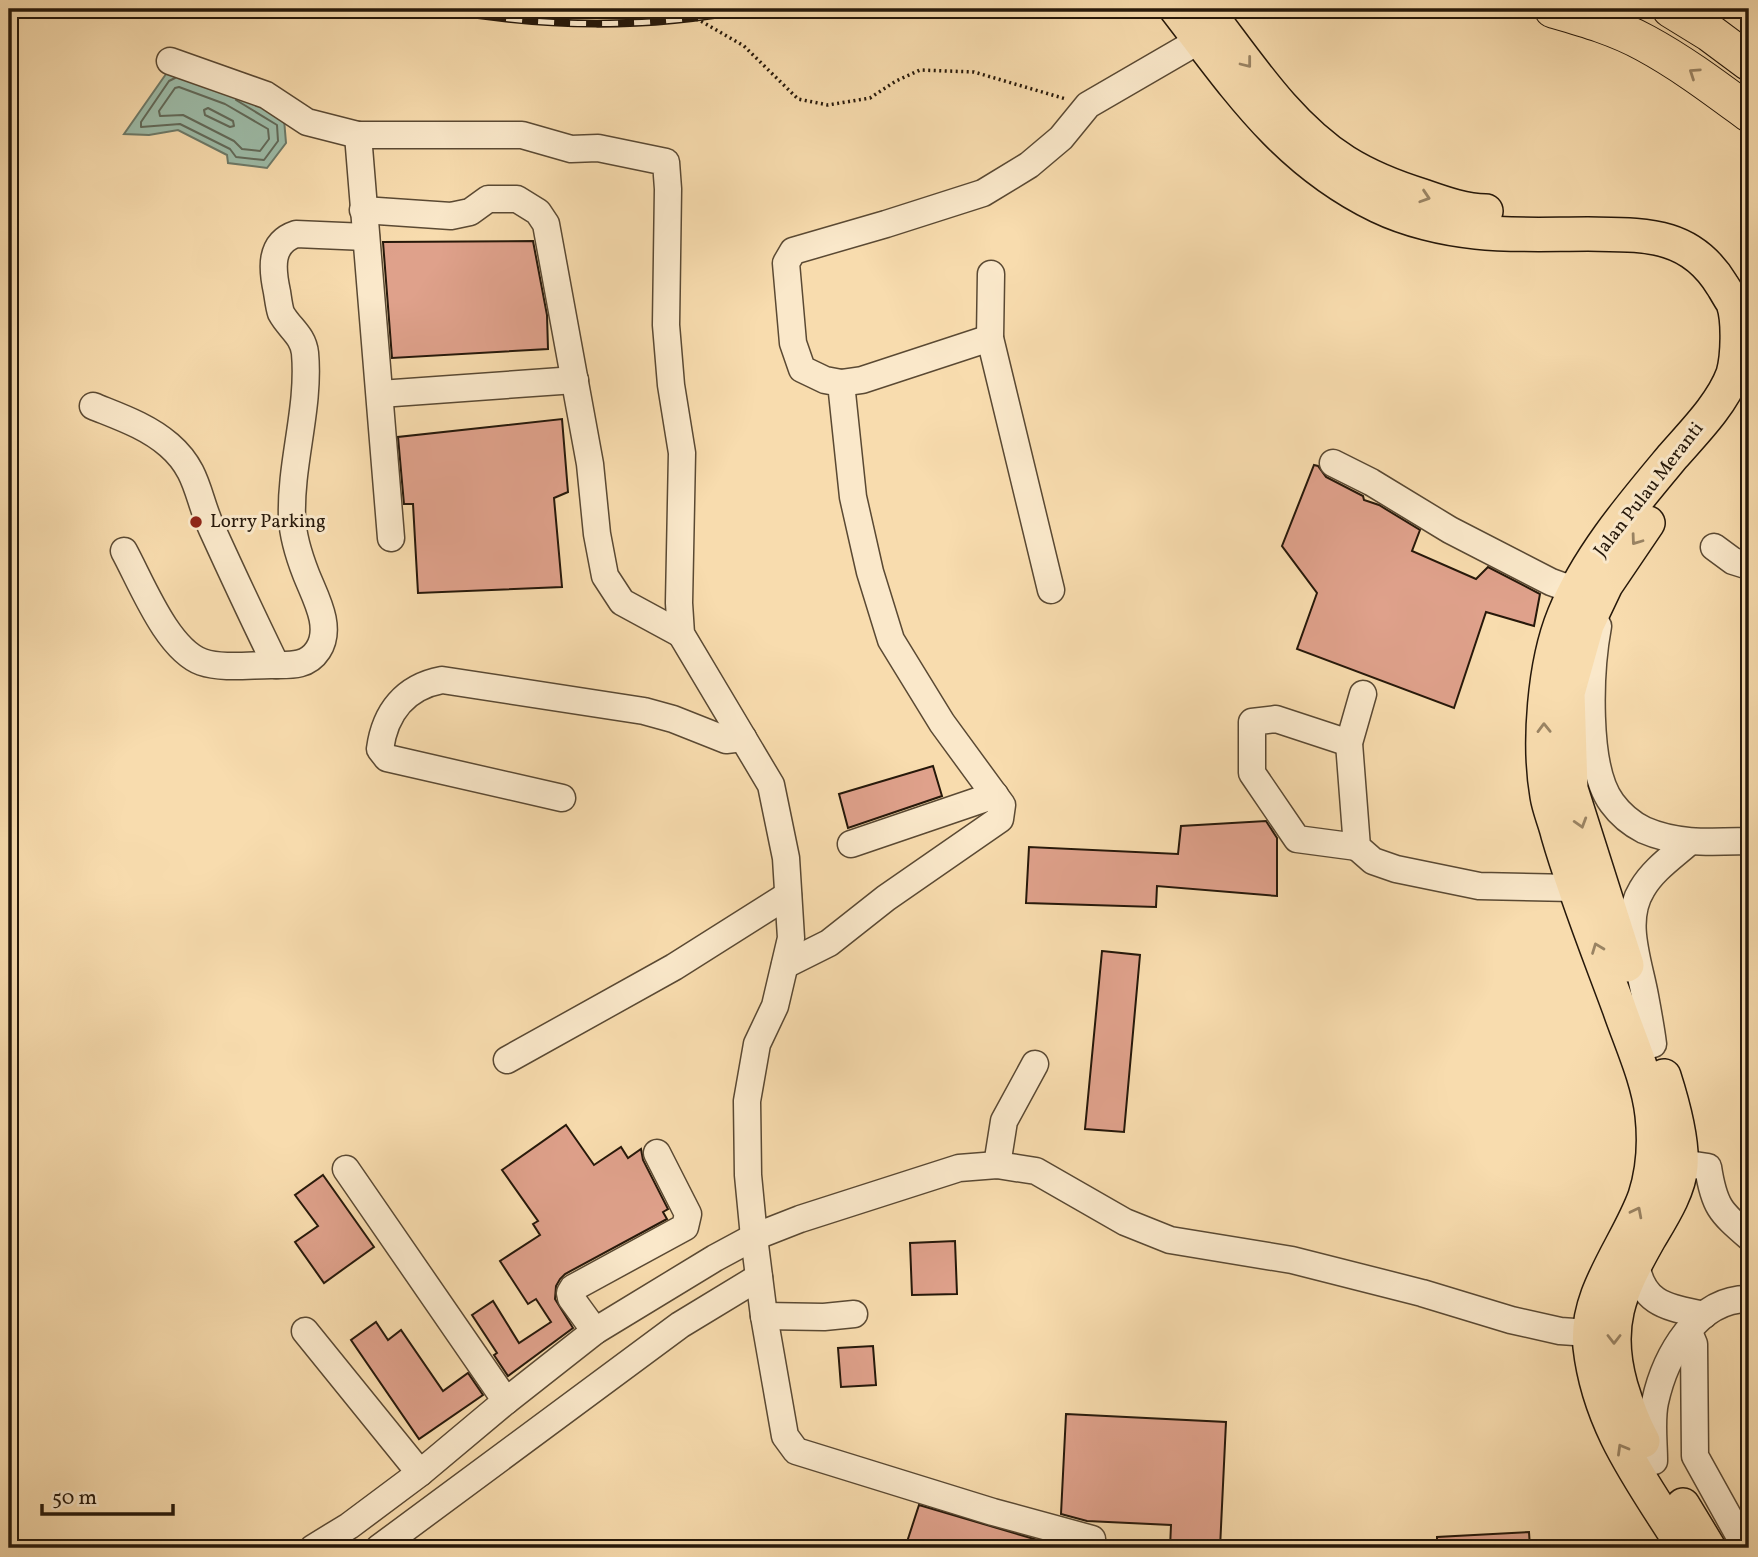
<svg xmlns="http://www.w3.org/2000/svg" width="1758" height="1557" font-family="Vollkorn,serif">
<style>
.water{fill:#9dbca9;stroke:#6d7a69;stroke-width:2}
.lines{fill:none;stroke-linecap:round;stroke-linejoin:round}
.shore{stroke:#626a5a;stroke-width:2}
.building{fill:#dfa18b;stroke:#26180a;stroke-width:2}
.minor-casing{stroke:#5a4933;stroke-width:29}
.major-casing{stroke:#26180a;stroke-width:36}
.highway-casing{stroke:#26180a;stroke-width:39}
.path{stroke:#26180a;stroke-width:3.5;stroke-dasharray:2 3.5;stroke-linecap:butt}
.minor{stroke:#fae8ca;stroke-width:26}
.major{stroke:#f8dcae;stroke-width:33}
.highway{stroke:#f8dcae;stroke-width:37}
.rail-casing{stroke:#26180a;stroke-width:8}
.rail{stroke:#fae8ca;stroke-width:5;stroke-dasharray:16;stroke-linecap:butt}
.oneway{stroke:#9a8464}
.poi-dot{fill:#8f2418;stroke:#fae8ca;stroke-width:2.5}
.labels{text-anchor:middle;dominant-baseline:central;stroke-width:6;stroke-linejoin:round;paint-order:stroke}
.street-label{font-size:19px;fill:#26180a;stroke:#fae8ca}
.poi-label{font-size:19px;fill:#26180a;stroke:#fae8ca;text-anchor:start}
</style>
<rect width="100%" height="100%" fill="#f8dcae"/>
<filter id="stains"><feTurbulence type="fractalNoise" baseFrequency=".00286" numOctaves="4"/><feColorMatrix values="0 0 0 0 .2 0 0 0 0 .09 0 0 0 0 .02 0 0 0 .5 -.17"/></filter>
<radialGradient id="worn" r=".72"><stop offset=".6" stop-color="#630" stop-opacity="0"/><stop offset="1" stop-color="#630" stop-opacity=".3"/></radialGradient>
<path class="water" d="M178,70l54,19 52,30 2,24 -19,25 -39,-5 -1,-8 -49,-25 -29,5 -25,-1 42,-60z"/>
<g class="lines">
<g class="shore">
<path d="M175,78l-6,3 -28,41v5l39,-3 50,25 6,8 28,3 14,-19 -1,-16 -41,-25"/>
<path d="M179,87l46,17 43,25 1,10 -9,12 -18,-2 -8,-8 -51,-26 -23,1 -1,-5 16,-23z"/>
<path d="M208,108l25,13 1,5 -4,1 -25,-12 -1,-5z"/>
</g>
</g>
<g class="building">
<path d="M533,241l14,74 1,34 -156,9 -9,-116z"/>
<path d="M562,419l6,73 -14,6 8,89 -144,6 -5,-89h-9l-6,-67z"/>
<path d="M1314,465l4,1 8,11 37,19 1,4 15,5 41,25 -8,21 64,28 12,-12 52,27 -6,32 -48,-14 -32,96 -157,-59 20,-56 -35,-47z"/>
<path d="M933,766l9,30 -94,32 -9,-34z"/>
<path d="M1266,821l11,17v58l-120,-10 -1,21 -130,-4 3,-56 149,7 3,-28z"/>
<path d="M1102,951l38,4 -16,177 -39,-3z"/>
<path d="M566,1125l28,40 27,-18 7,11 13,-9 2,11 25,49 -5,3 4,7 -102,55 -5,5 -4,7 -1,13 18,29 -65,48 -14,-21 3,-2 -25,-38 21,-14 26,42 32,-21 -15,-23 -8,5 -28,-43 40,-26 -7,-11 5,-3 -36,-51z"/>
<path d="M323,1175l51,72 -50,36 -29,-41 23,-16 -23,-31z"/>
<path d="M955,1241l2,53 -45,1 -2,-52z"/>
<path d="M376,1322l12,18 13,-10 42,61 25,-18 15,22 -64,44 -68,-99z"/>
<path d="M873,1346l3,39 -35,2 -3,-39z"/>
<path d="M1066,1414l160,8 -6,126h-50l1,-23 -84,-4 -26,-7z"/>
<path d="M919,1505l139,41 -1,2h-152z"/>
<path d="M1529,1532l1,16h-93v-11z"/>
</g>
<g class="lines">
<defs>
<g id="minor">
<path d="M170,61l96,34 41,27 51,13 33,403"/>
<path d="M358,135h164l49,14 27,-1 68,14 2,27 -2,136 5,60 11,68 -3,150 2,31 90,151 15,73 5,80 -16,68 -18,38 -10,57 1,74 6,62 10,79 21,120 11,15 197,61 99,27"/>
<path d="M363,210l88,6 19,-4 18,-13h29l21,13 8,12 44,240 7,70 8,42 17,26 59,32"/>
<path d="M991,274l-1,64 61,252"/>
<path d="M841,383l21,-3 128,-42"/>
<path d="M380,394l195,-14"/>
<path d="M93,406c27,11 54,20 76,39 30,26 28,52 43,84 21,46 42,91 64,136"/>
<path d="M1333,463l38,19 79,48 101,52 11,4 16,1"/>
<path d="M1714,547l19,14 16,5"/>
<path d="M124,551c18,33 43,98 78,111 20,7 48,3 69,3 19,0 36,2 47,-15 15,-23 -3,-53 -12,-76 -7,-18 -13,-37 -14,-56 -2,-55 18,-110 13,-165 -2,-18 -16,-25 -24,-40 -2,-6 -3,-15 -4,-21 -5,-23 -8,-49 19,-58l70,3"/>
<path d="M1598,626c-8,43 -13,141 14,177 8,11 20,21 32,27 34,15 69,12 105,11"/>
<path d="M1363,694l-14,49 8,104 16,14 23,8 83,17 94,2"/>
<path d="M1349,743l-73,-24 -24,3v51l45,66 60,8"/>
<path d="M562,798l-175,-40 -7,-9c5,-37 25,-62 62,-69l202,31 29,8 53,21 17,-2"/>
<path d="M851,844l144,-49"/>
<path d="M785,965l44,-22 57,-45 114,-79 2,-14 -60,-82 -51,-83 -21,-68 -17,-75 -12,-114 -16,-3 -23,-11 -9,-26 -7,-80 7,-12 93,-27 97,-31 46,-28 32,-27 27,-33 112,-65"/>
<path d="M1653,1044c-2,-16 -5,-32 -8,-48 -6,-34 -23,-75 -3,-107 11,-19 30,-32 46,-46"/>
<path d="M507,1060l167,-93 114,-72"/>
<path d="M1681,1163l27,4c6,39 12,45 41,70"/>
<path d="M997,1165l7,-44 31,-57"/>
<path d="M346,1169l160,232"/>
<path d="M1636,1263c6,42 32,44 68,52"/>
<path d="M764,1316l60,1 30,-3"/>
<path d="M305,1331l115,142"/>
<path d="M595,1331l-24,-33 -1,-5 3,-5 112,-61 3,-13 -31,-61"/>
<path d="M1689,1332l5,12 1,112 51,92"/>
<path d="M1654,1461c0,-19 -3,-41 1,-59 10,-46 42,-104 94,-103"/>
<path d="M313,1548l36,-22 71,-53 86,-72 89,-70 120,-73 39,-21 46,-18 159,-51 38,-3 39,6 89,51 45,18 122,20 130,33 89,27 49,11 29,2"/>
<path d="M379,1548l301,-223 79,-48"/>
</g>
<g id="major">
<path d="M1176,9c61,79 109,152 202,197 29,14 66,23 98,26 37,4 75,2 112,2 56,1 102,-2 134,51 1,1 10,17 11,18 6,17 5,53 0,71 -11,30 -39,58 -60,82 -40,48 -85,100 -109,159 -20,49 -26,129 -17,181 2,13 8,26 11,39 17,59 40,116 61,173 12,35 29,71 33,107 3,27 1,56 -7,81 -17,48 -61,98 -55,151 9,80 53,135 94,201"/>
<path d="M1206,9c41,53 81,116 139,153 24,15 52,26 78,34 20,7 42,15 63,15"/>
<path d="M1627,965l-56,-176 -3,-96 19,-68 19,-40 42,-62"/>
<path d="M1643,1441c-10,-18 -16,-35 -22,-55 -17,-60 -2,-94 28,-147 13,-22 30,-48 32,-73 2,-26 -9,-65 -17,-90"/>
<path d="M1683,1505l26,43"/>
</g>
<g id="highway">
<path d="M1553,9c31,9 63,18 92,34 37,20 70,45 104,70"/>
<path d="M1671,9l39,24 39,29"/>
</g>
</defs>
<use href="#minor" class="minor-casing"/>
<use href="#major" class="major-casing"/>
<use href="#highway" class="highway-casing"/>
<path class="path" d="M659,9l40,11 45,26 54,53 30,6 42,-7 26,-17 24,-11 54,2 92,27"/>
<use href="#minor" class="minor"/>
<use href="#major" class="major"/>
<use href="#highway" class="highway"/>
<defs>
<g id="rail">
<path d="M443,9c99,19 206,20 305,0"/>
<path d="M548,9h81"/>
</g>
</defs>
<use href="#rail" class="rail-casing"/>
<use href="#rail" class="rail"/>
</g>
<defs><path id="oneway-chevron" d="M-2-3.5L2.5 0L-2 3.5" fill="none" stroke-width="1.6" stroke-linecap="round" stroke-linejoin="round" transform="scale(1.75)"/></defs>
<g class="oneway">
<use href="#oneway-chevron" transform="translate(1247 63) rotate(52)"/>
<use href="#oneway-chevron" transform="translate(1694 73) rotate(-146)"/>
<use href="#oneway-chevron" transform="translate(1425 197) rotate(18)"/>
<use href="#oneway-chevron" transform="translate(1636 540) rotate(126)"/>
<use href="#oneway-chevron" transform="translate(1544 728) rotate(-91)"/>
<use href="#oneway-chevron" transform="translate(1581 823) rotate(73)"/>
<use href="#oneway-chevron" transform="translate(1597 948) rotate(-111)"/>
<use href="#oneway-chevron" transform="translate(1637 1212) rotate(-63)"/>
<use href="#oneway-chevron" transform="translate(1614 1339) rotate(90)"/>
<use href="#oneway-chevron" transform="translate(1622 1449) rotate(-120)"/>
</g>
<circle class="poi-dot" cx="196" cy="522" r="7"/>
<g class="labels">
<g class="street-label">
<text transform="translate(1649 490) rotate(-52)">Jalan Pulau Meranti</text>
</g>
<g class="poi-label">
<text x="210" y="522">Lorry Parking</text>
</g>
</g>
<rect width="1758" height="1557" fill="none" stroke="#f8dcae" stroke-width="35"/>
<rect x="10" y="10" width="1737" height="1536" fill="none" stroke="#26180a" stroke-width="3.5"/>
<rect x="18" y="18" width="1723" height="1522" fill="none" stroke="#26180a" stroke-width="2"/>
<path d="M42 1504v10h131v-10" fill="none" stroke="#26180a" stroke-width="3.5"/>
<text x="52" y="1504" font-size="21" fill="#26180a" stroke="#fae8ca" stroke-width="5" paint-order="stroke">50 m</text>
<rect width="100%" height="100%" filter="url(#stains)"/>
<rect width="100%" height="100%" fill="url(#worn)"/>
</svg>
